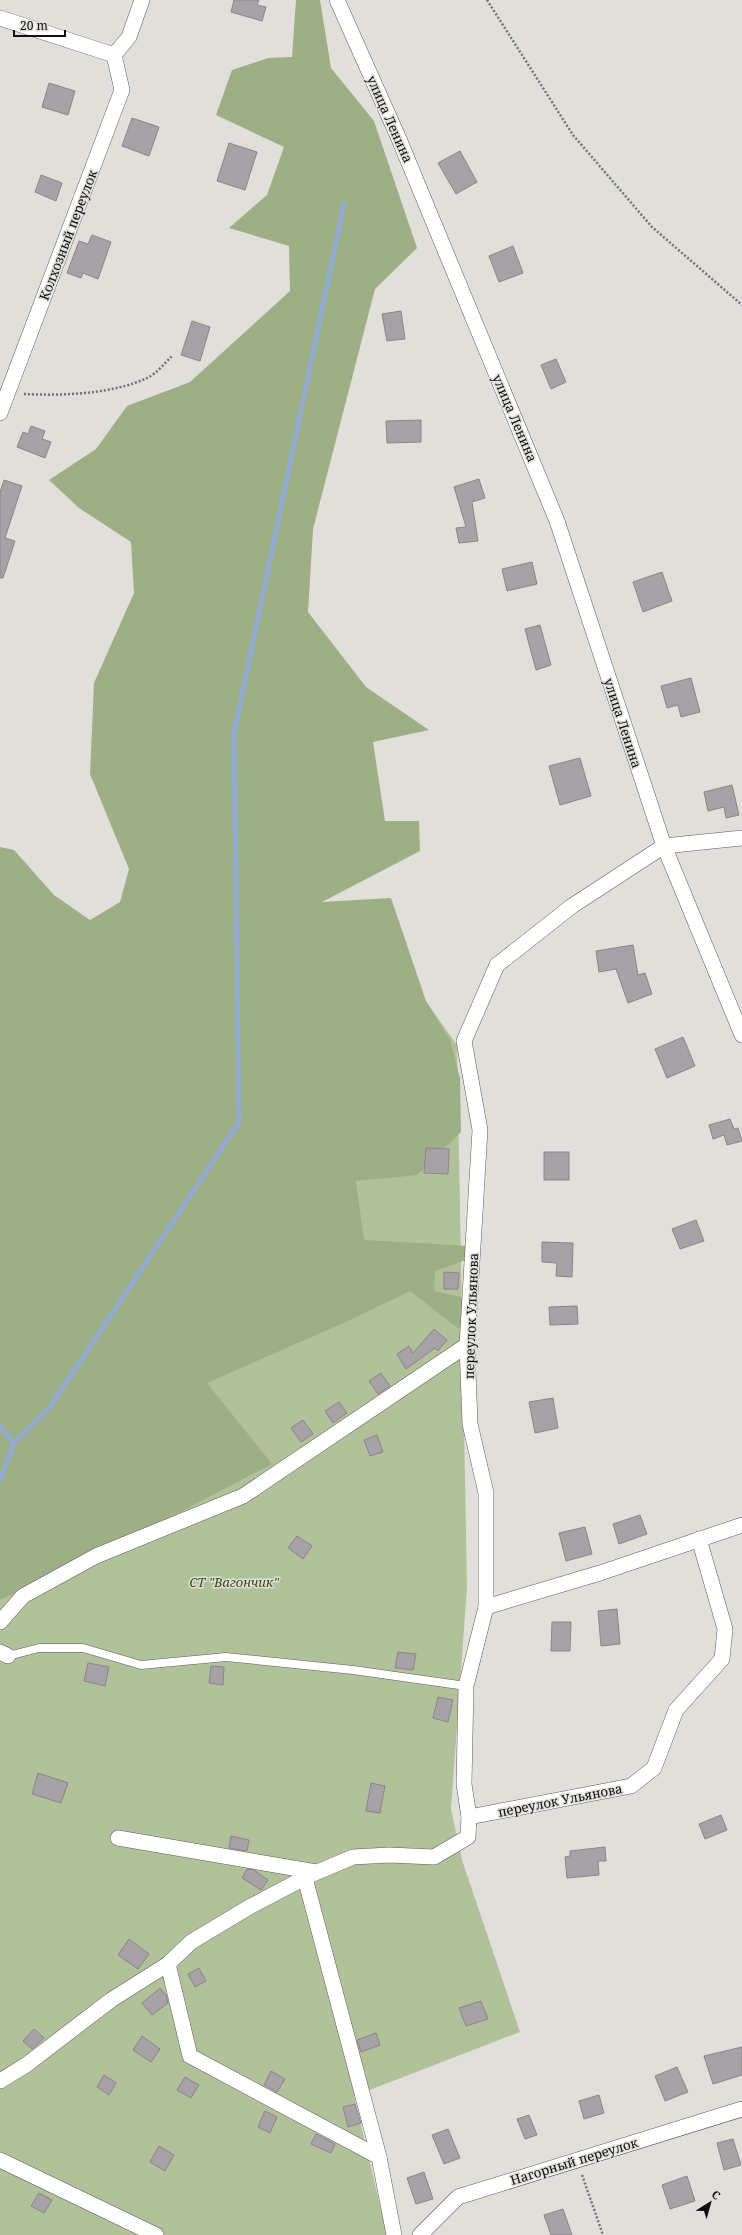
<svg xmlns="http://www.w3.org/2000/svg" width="742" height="2235" font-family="'Noto Serif',serif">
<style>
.green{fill:#b1c199}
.forest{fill:#9eaf85}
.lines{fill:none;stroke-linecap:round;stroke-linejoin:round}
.stream{stroke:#92acd0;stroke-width:5}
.building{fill:#a6a2a5;stroke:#8a8689}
.lane-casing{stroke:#5e5c58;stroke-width:9}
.street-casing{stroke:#5e5c58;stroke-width:16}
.path{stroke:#73726f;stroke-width:2.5;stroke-dasharray:2 2;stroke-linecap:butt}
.lane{stroke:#fff;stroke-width:8}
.street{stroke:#fff;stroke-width:15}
.labels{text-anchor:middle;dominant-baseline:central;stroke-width:3;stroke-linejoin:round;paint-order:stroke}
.street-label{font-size:13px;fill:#0f0e0d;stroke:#e0dfda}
.park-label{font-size:13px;font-style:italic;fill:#374a08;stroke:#e0dfda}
</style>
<rect width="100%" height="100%" fill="#e0dfda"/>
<path class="green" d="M371,924l86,121 10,542 -16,222 11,51 58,172 -166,64 33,139h-387v-912z"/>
<path class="forest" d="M296,0h24l11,68 43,53 43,127 -42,41 -62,240 -5,83 58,75 63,43 -56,12 12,79h34l1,30 -98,51 69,-4 35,103 24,39 10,38 1,54 -44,43 -61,6 8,59 105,6 -3,14 -31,11 -1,20 32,7 2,38 -58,-45 -62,30 -141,62 65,81 -176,92 -96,44v-753l14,3 40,45 36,25 30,-18 9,-33 -39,-95 4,-91 40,-90 -3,-51 -52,-34 -30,-28 47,-31 31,-43 63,-24 100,-91 -1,-45 -60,-18 38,-33 17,-48 -68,-32 16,-45 36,-12 24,-1z"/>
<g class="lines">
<g class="stream">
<path d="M0,1426l14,17"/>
<path d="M0,1480l14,-37 36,-36 189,-285 -5,-389 110,-529"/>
</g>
</g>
<g class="building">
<path d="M234,0h25l-2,5 9,2 -4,14 -31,-9z"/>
<path d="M49,83l26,8 -7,24 -26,-8z"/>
<path d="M132,118l27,9 -10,29 -27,-10z"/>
<path d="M229,143l28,9 -12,38 -28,-9z"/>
<path d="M460,151l17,31 -21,12 -18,-31z"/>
<path d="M41,175l21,8 -6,18 -21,-9z"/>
<path d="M92,235l19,7 -13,37 -15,-6 -2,5 -14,-5 12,-32 9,3z"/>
<path d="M513,246l10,27 -24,9 -10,-26z"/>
<path d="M401,311l4,28 -18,2 -5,-27z"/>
<path d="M192,321l18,6 -10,34 -19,-6z"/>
<path d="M556,359l10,23 -15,7 -10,-24z"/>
<path d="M421,420v22l-34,1 -1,-22z"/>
<path d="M31,426l14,5 -3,8 9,3 -6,16 -28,-11 6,-15 5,2z"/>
<path d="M479,479l6,19 -13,4 6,39 -19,2 -3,-15 10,-1 -12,-40z"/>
<path d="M4,480l18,6 -17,52 10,3 -12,37h-3v-86z"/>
<path d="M532,562l5,22 -30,7 -5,-22z"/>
<path d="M662,572l10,29 -29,11 -10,-30z"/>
<path d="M540,625l11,40 -15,5 -11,-41z"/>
<path d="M691,678l9,34 -19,5 -3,-12 -11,3 -6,-22z"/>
<path d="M580,758l11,38 -31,9 -11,-39z"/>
<path d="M732,785l7,30 -13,3 -2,-11 -16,4 -4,-19z"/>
<path d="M633,945l5,30 7,-2 7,21 -24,9 -12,-34 -17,3 -3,-21z"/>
<path d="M683,1037l12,29 -28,12 -12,-29z"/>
<path d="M730,1119l4,10 4,-1 4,13 -15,4 -3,-10 -11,4 -4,-14z"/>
<path d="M426,1148l23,1 -1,25 -24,-1z"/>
<rect x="544" y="1152" width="25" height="28"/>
<path d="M696,1220l8,21 -24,8 -8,-20z"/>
<path d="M542,1242l31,1 -1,34 -16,-1 1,-13 -15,-1z"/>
<path d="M444,1272l15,1 -1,16h-14z"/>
<path d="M577,1306l1,18 -28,1 -1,-18z"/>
<path d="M434,1329l13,11 -9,11 -3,-3 -29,21 -9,-15 12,-8 4,7z"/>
<path d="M381,1373l9,13 -12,8 -9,-13z"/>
<path d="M553,1398l5,30 -23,5 -6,-31z"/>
<path d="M339,1402l8,11 -14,10 -8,-12z"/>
<path d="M303,1420l10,14 -12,8 -10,-14z"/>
<path d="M377,1435l6,17 -13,4 -6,-16z"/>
<path d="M640,1515l7,19 -28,10 -6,-20z"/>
<path d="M585,1527l7,27 -26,7 -7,-28z"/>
<path d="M297,1536l15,10 -9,13 -15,-11z"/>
<path d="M617,1609l3,35 -19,2 -3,-35z"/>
<path d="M552,1622h19l-1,29h-19z"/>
<path d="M398,1652l18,2 -3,16 -18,-2z"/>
<path d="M88,1663l21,4 -4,19 -21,-5z"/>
<path d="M211,1666l13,1 -1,18 -14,-2z"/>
<path d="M438,1697l15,3 -5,22 -15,-4z"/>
<path d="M38,1773l30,10 -7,20 -29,-9z"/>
<path d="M371,1783l14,3 -5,27 -14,-2z"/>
<path d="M721,1815l6,15 -22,9 -6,-15z"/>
<path d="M231,1836l18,4 -2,11 -18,-3z"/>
<path d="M605,1847l1,14h-8l1,14 -32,3 -2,-21 5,-1v-5z"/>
<path d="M247,1869l7,1 14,10 -7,10 -19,-12z"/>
<path d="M129,1939l20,15 -11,15 -20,-14z"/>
<path d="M199,1968l7,13 -11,6 -7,-13z"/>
<path d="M160,1988l6,7 2,8 -16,12 -10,-12z"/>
<path d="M481,2001l7,18 -22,7 -7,-18z"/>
<path d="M34,2029l10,9 -12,11 -9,-8z"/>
<path d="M376,2033l4,12 -19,7 -4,-12z"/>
<path d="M142,2036l18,13 -9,13 -18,-12z"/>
<path d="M742,2047v28l-29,9 -9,-28z"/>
<path d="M677,2067l11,25 -23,9 -10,-25z"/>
<path d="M271,2071l14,8 -8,13 -13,-7z"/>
<path d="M104,2075l12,8 -7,12 -12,-8z"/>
<path d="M185,2077l14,8 -8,13 -14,-8z"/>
<path d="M599,2095l5,18 -20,6 -5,-18z"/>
<path d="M355,2104l6,19 -13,4 -5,-20z"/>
<path d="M265,2111l12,6 -7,16 -12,-6z"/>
<path d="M529,2115l8,20 -12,4 -8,-20z"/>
<path d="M448,2129l12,29 -16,6 -12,-29z"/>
<path d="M316,2134l19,10 -4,9 -20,-9z"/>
<path d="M733,2139l8,26 -17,5 -7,-27z"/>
<path d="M159,2146l15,9 -9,16 -15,-9z"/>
<path d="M424,2172l9,27 -17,5 -9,-26z"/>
<path d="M687,2176l8,25 -25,8 -8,-24z"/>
<path d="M39,2193l13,7 -8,13 -13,-7z"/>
<path d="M563,2209l9,26h-21l-7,-20z"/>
</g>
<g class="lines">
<defs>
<path id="lane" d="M8,1656l31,-8h44l58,17 85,-8 127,13 113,16"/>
<g id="street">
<path d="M337,0l62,139 158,382 107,325 78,189"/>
<path d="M0,18l114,37"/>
<path d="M114,55l15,-18 13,-37"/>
<path d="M0,413l122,-323 -8,-35"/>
<path d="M486,1607l114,-34 142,-48"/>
<path d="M0,1622l23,-26 73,-40 147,-60 224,-151"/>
<path d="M0,1652l8,4"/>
<path d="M469,1817l162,-31 23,-18 22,-58 46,-51 3,-30 -26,-90"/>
<path d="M118,1838l198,34"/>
<path d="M305,1878l74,279"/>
<path d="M168,1964l22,92 189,101 15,78"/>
<path d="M0,2081l26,-16 85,-65 57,-36 23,-22 60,-36 57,-30 45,-19 36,-2 45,2 34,-20 1,-20 -5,-33 2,-98 20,-79v-114l-16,-69 -3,-79 13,-215 -16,-89 33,-76 75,-59 92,-60 78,-8"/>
<path d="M0,2160l156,75"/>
<path d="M420,2235l38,-38 284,-88"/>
</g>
</defs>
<use href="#lane" class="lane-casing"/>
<use href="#street" class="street-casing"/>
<g class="path">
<path d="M487,0l86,135 79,92 90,78"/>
<path d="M24,394c38,2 89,0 123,-16 9,-4 18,-15 25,-22"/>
<path d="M582,2175l21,60"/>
</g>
<use href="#lane" class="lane"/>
<use href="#street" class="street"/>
</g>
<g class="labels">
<g class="street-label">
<text transform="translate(390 119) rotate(66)">улица Ленина</text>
<text transform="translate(68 235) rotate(-69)">Колхозный переулок</text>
<text transform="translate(515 418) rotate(67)">улица Ленина</text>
<text transform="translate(623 723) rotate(72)">улица Ленина</text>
<text transform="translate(471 1316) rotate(-88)">переулок Ульянова</text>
<text transform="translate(560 1800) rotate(-11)">переулок Ульянова</text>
<text transform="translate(574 2161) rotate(-17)">Нагорный переулок</text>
</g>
<g class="park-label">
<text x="234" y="1582">СТ "Вагончик"</text>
</g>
</g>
<g transform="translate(710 2203) rotate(37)" stroke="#e0dfda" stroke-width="3" paint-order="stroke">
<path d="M0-3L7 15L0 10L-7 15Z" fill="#0f0e0d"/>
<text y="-6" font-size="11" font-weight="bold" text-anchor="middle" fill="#0f0e0d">С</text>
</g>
<path d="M14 30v6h51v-6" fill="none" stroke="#0f0e0d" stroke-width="2"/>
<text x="20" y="30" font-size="12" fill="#0f0e0d" stroke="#e0dfda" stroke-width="3" paint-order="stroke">20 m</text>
</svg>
